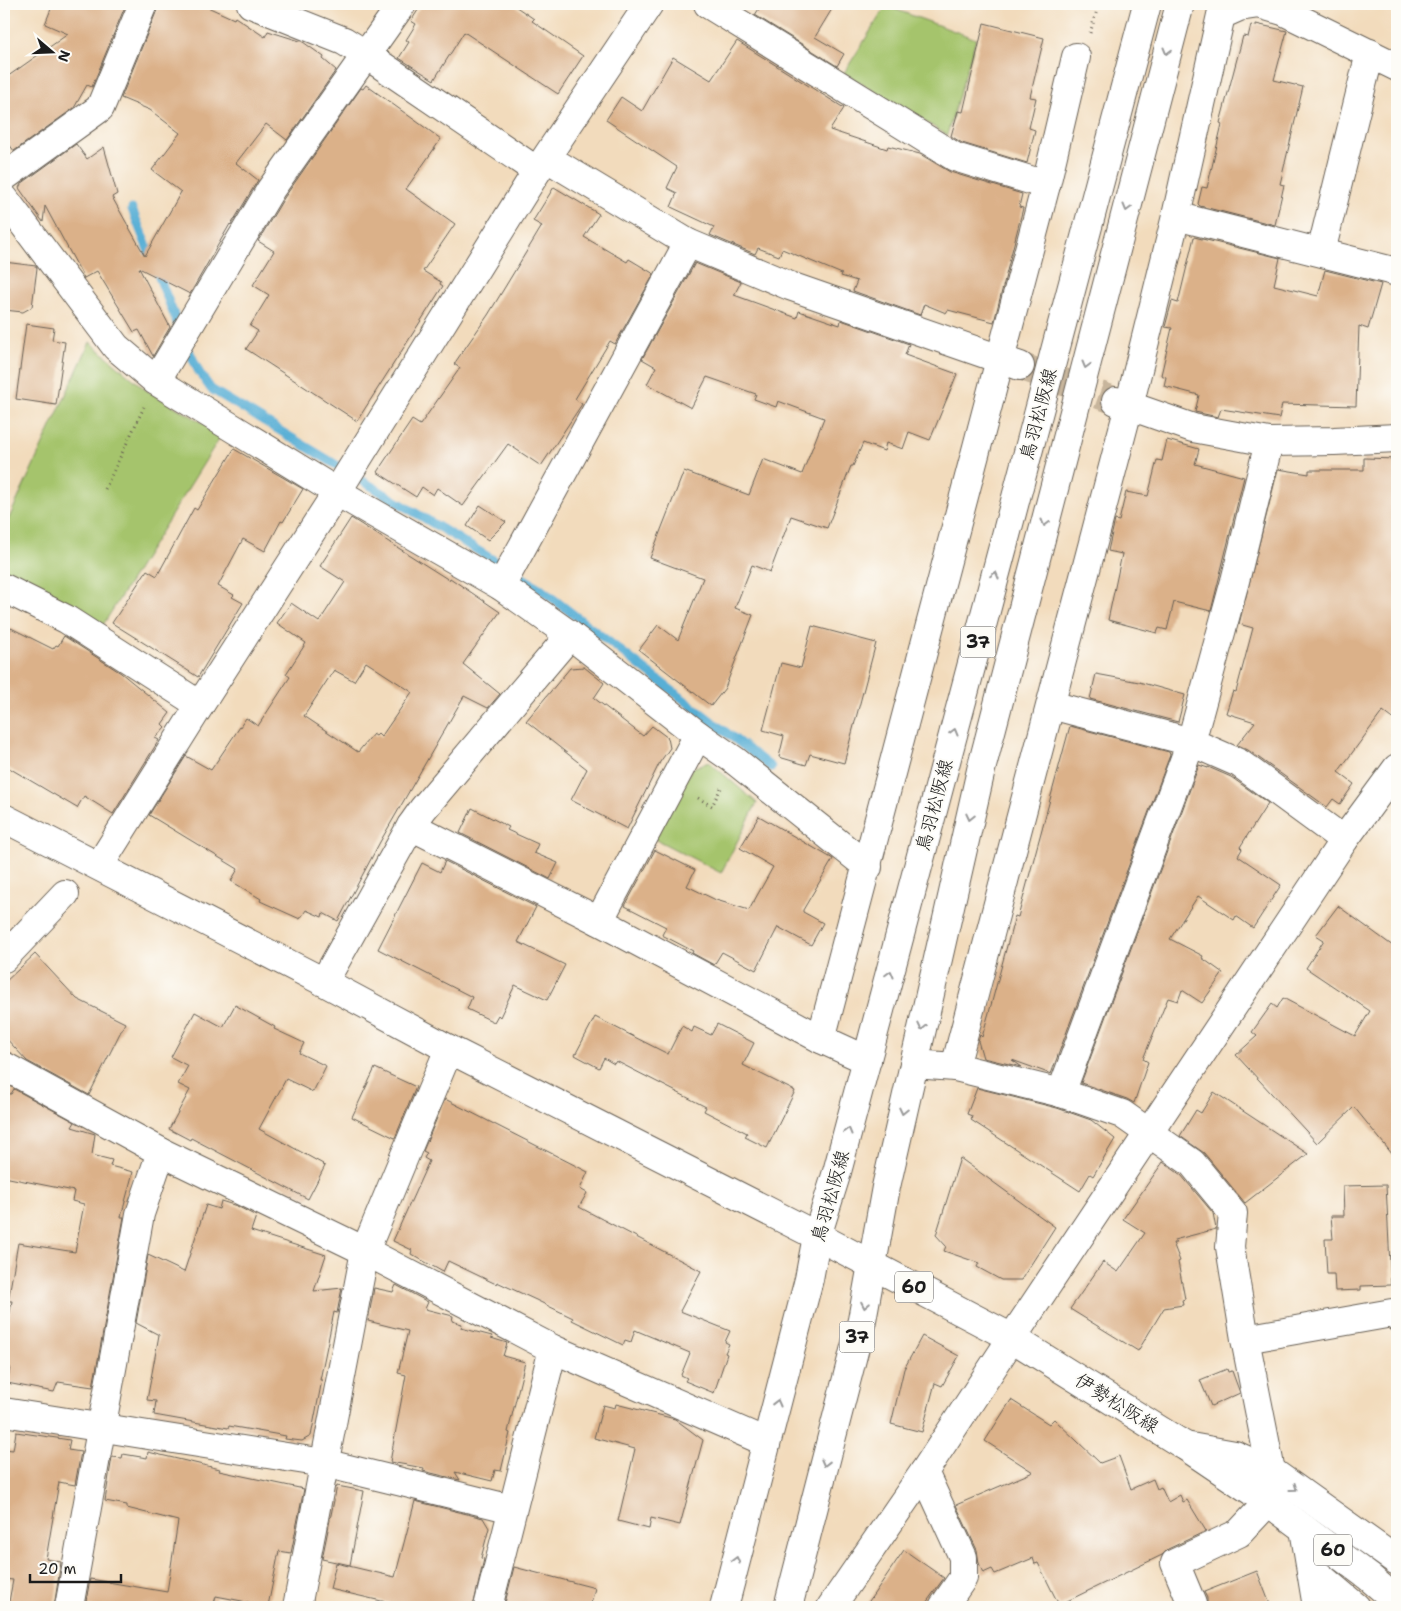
<svg xmlns="http://www.w3.org/2000/svg" width="1401" height="1611" font-family="'Shantell Sans','Klee One',sans-serif">
<style>
.green{fill:#a5c46c;stroke:#607044}
.lines{fill:none;stroke-linecap:round;stroke-linejoin:round}
.stream{stroke:#58afd5;stroke-width:9}
.building{fill:#dbb189;fill-rule:evenodd}
.minor-tunnel{stroke:#c7b59c;stroke-width:28;stroke-dasharray:28 14;stroke-linecap:butt}
.minor-casing{stroke:#675f54;stroke-width:30}
.tertiary-casing{stroke:#675f54;stroke-width:30}
.primary-casing{stroke:#675f54;stroke-width:30}
.path{stroke:#675f54;stroke-width:3;stroke-dasharray:1 4;stroke-linecap:butt}
.minor{stroke:#fff;stroke-width:28}
.tertiary{stroke:#fff;stroke-width:28}
.primary{stroke:#fff;stroke-width:28}
.oneway{stroke:#999}
.labels{text-anchor:middle;dominant-baseline:central;stroke-width:4;stroke-linejoin:round;paint-order:stroke}
.shield{fill:#fdfcf7;stroke:#605f5e;stroke-width:1}
.shield-label{font-size:18px;font-weight:bold;fill:#1c1c1c}
.street-label{font-size:19px;fill:#1c1c1c;stroke:#fdfcf7}
</style>
<rect width="100%" height="100%" fill="#fdfcf7"/>
<filter id="ink" filterUnits="userSpaceOnUse"><feTurbulence type="fractalNoise" baseFrequency=".02" numOctaves="2"/><feDisplacementMap in="SourceGraphic" scale="10" xChannelSelector="R" yChannelSelector="G"/><feConvolveMatrix kernelMatrix="1 2 1 2 8 2 1 2 1" color-interpolation-filters="sRGB"/></filter>
<filter id="wash" filterUnits="userSpaceOnUse"><feTurbulence type="fractalNoise" baseFrequency=".0096" numOctaves="4" result="noise"/><feDisplacementMap in="SourceGraphic" scale="20" xChannelSelector="R" yChannelSelector="G"/><feGaussianBlur stdDeviation="1.12" result="paint"/><feColorMatrix in="noise" values="0 0 0 0 0 0 0 0 0 0 0 0 0 0 0 0 0 1.4 0 .05"/><feComposite in="paint" operator="in"/></filter>
<g filter="url(#wash)">
<rect width="100%" height="100%" fill="#f2dbbc"/>
<g class="green">
<path d="M886,6l90,33 -29,96 -103,-62z"/>
<path d="M90,342l56,48 76,44 -119,191c-32,-20 -64,-39 -99,-54v-42z"/>
<path d="M709,762l48,41 -36,70 -66,-34 37,-71z"/>
</g>
<g class="lines">
<g class="stream">
<path d="M132,209l48,121"/>
<path d="M185,342l14,30 12,17 327,198 233,180"/>
</g>
</g>
<g id="blocks">
<g class="building">
<path d="M53,4h73l-34,83 -5,-2 -13,23 -60,43 -10,-14v-58l64,-45 -23,-10z"/>
<path d="M158,4h43l33,15 1,-2 30,20 3,-6 35,11 21,15 -1,2 13,11 -49,70 -21,-16 -30,39 22,17 -27,45 -1,-1 -40,70 -51,-26 31,59 -17,29 -14,-26 -5,2 -37,-61 -13,7 -39,-72 -2,16 -24,-34 2,-4 55,-40 11,15 17,-12 13,47 -5,3 33,59 36,-64 -29,-22 28,-37 -30,-23 -29,-12 36,-88z"/>
<path d="M422,4h90l22,15 -2,2 51,35 -25,38 -94,-62 -30,48 -35,-22 10,-16 -3,-2 10,-16 -5,-3z"/>
<path d="M762,4h73l-20,33 29,17 -7,12 -82,-51z"/>
<path d="M984,23l60,15 -14,59 6,1 -7,30 6,2 -8,33 -65,-20 -11,-7 7,-25 5,1z"/>
<path d="M1256,24l31,7 -13,49 29,7 -23,97 4,1 -9,40 -75,-19 -2,-2 4,-17 5,1 15,-64 -2,-1 23,-87 5,1 3,-12 5,1z"/>
<path d="M737,41l107,67 -14,22 57,19 1,-3 32,8 30,18 72,22 -3,13 4,1 -29,114 -46,-12 -2,3 -22,-9 -4,11 -67,-24 4,-10 -16,-5 1,-2 -60,-25 -3,7 -21,-8 -3,6 -45,-19 4,-8 -43,-20 6,-14 -10,-5 10,-21 -71,-47 15,-23 21,14 31,-54 38,23z"/>
<path d="M366,85l75,54 -35,50 49,35 -32,47 18,11 -1,2 3,2 -86,135 -111,-72 12,-18 -8,-5 19,-31 -16,-10 21,-34 -16,-10 26,-43 77,-110 2,1z"/>
<path d="M554,187l45,27 -15,23 43,25 2,-3 25,15 -39,70 -5,-3 -35,58 7,5 -41,62 -33,-22 -45,62 -26,-18 -4,7 -11,-8 -6,10 -39,-25 35,-52 8,5 40,-57 -6,-4 34,-49 54,-89 -9,-5z"/>
<path d="M1194,237l86,21 -6,27 44,11 7,-26 56,14 -13,45 -9,-3 -3,80 -74,-2 -3,14 -58,-9 -3,8 -23,-5 4,-17 -35,-9 2,-9 -5,-2 11,-47 -7,-1 7,-26 6,2z"/>
<path d="M4,262l32,4 1,2 -5,39 -9,5 -19,-2z"/>
<path d="M695,263l46,19 -7,13 63,23 2,-7 41,14 1,-5 68,24 -4,11 52,19 -27,66 -21,-8 -6,17 -17,-6 -2,8 -21,-8 -10,23h-2l-24,62 -36,-12 -21,56 -18,-7 -17,43 18,7 -28,73 -14,18 -72,-56 19,-25 20,15 25,-62 -53,-20 34,-87 65,24 14,-36 39,15 22,-56 -46,-17 -2,6 -22,-8 2,-5 -49,-17 -16,31 -44,-24 9,-17 -14,-8z"/>
<path d="M26,324l28,4 -2,12 13,2 -9,63 -40,-6z"/>
<path d="M1167,440l32,9 -4,15 49,13 -33,134 -37,-9 -7,28 -8,-2 -2,5 -49,-13 14,-66 -14,-3 7,-31 4,1 7,-29 22,4 9,-36 5,1z"/>
<path d="M234,449l69,40 -20,33 -2,-1 -16,30 -22,-12 -25,47 16,9 -2,2 11,6 -45,74 -86,-54 35,-53 10,6 37,-68 3,2z"/>
<path d="M1364,458l33,1v263l-14,-11 -45,61 16,12 -14,20 -7,-5 -6,8 -79,-57 -11,-5 18,-23 -29,-9 7,-22 3,1 17,-64 -14,-4 39,-155 31,5v-4h55z"/>
<path d="M480,505l26,17 -18,18 -21,-14z"/>
<path d="M351,518l98,62 1,-2 50,34 -37,52 37,30 -12,14 -24,-12 -84,146 -42,79 -15,-8 -1,4 -16,-7 -6,9 -40,-18 1,-2 -30,-18 7,-12 -89,-54 37,-59 25,14 35,-52 12,8 32,-49 -4,-3 20,-31 -29,-20 14,-20 28,19 26,-40 -25,-16zM366,662l46,30 -31,45 -3,-3 -2,2 -3,-2 -15,18 -54,-36 30,-46 20,11z"/>
<path d="M812,626l64,17 -32,120 -34,-9 -4,11 -27,-8 5,-21 -21,-6 18,-67 20,5z"/>
<path d="M11,628l42,21 3,-4 2,1 6,-10 57,37 49,40 -8,11 3,3 -10,11 4,2 -46,74 -29,-18 -7,12 -73,-43v-122z"/>
<path d="M584,667l20,16 -10,15 49,38 9,-10 16,12 2,10 -10,14 -33,67 -56,-29 16,-31 -61,-48 44,-53z"/>
<path d="M1096,674l43,8 46,13 -7,27 -88,-23z"/>
<path d="M1070,726l99,26 1,3 -119,319 -39,-14 10,7 -39,-9 -5,-17 2,-6 2,2 8,-28 25,-93 3,1z"/>
<path d="M1199,765l9,3v-1l23,10 37,26 -28,44 2,2 -4,7 43,29 -28,43 -17,-12 -2,4 -36,-24 -28,43 33,17 -1,2 21,15 -21,30 -20,-13 -4,11 -10,-3 -25,61 5,3 -14,41 -7,-4 -46,-16z"/>
<path d="M472,808l37,19 -2,3 31,14 -4,9 24,10 -8,16 -90,-46z"/>
<path d="M759,816l74,43 -30,51v2l20,11 -12,22 -33,-18 -22,43 -34,-18 -8,13 -22,-12 1,-2 -31,-16 4,-8 -41,-21 30,-56 40,20 -8,16 29,14 33,10 24,-43 -33,-19z"/>
<path d="M445,861l91,46 -18,35 47,23 -18,35 -32,-15 -15,32 -2,-2 -4,7 -27,-13 5,-12 -94,-48 44,-86 18,9z"/>
<path d="M1338,906l59,43v211l-43,-53 -37,36 -81,-88 21,-19 -5,-4 20,-28 5,4 6,-10 72,38 15,-25 -64,-43 18,-28 -8,-5z"/>
<path d="M35,954l42,45 48,24 -36,72 -62,-34 -23,-25v-53z"/>
<path d="M235,1005l40,22 -1,2 30,14 -5,10 27,13 -13,26 -27,-13 -27,50 64,35 -1,1 3,1 -17,33 -117,-61 -1,2 -21,-11 21,-39 -12,-6 10,-18 -17,-9 24,-45 28,15z"/>
<path d="M595,1017l73,37 14,-28 10,6 2,-5 17,8 6,-11 37,19 -11,22 52,26 -28,57 -22,-11 2,-4 -43,-22 2,-4 -90,-46 -2,3 -10,-6 -5,10 -24,-13z"/>
<path d="M375,1068l41,19 -21,51 -43,-21z"/>
<path d="M977,1088l80,20 34,12 24,19 -22,37 -3,-2 -10,17 -109,-71 1,-4 -5,-2z"/>
<path d="M14,1089l61,33 -3,5 23,7 -3,21 20,5 -2,6 23,6 -12,45h3l-31,170 -35,-5 -4,10 -47,-9 3,-15 -6,-1v-24l8,-42h-4l10,-58 57,9 9,-48 -12,-3 2,-10 -70,-14v-84l7,1z"/>
<path d="M1214,1092l94,62 -63,49 -41,-50 -24,-17 16,-26 5,3z"/>
<path d="M445,1099l143,73 -8,17 7,4 -8,14 122,64 -21,40 50,20 -5,11 4,2 -4,9 2,1 -13,39 -29,-12 2,-3 -6,-3 9,-22 -55,-23 -4,12 -6,-2 -2,5 -51,-25 1,-2 -37,-18 -39,-18 -1,2 -48,-23 -5,11 -32,-18 1,-4 -19,-9 36,-80 -5,-3 3,-5 -4,-2z"/>
<path d="M960,1158l95,69 -34,53h-20l-24,-13 2,-4 -35,-12 2,-5 -10,-11z"/>
<path d="M1163,1162l18,13 32,38 3,16 -42,11 2,3h-3l7,18 -2,1 7,37 -3,1 1,5 -19,3 -26,43 -68,-42 33,-47 15,10 27,-39 -22,-14z"/>
<path d="M1386,1185l5,100 -30,1v4l-26,1 -1,-17h-7l-2,-35h8l-2,-23h13l-1,-30z"/>
<path d="M221,1201l16,5 19,10 -5,15 75,24 -12,36 28,-3 -5,25 -3,-1 -14,68h2l-11,56 -9,5 -17,-2 1,-3 -57,-10 -1,2 -74,-13 2,-14 -9,-1 12,-65 -23,-12 12,-68 36,17 22,-67 13,4z"/>
<path d="M396,1285l32,17 -3,7 28,7 -1,5 10,3 -1,4 31,8 -1,2 16,5 -4,13 22,6 -17,70 2,1 -9,38 -6,-1 -3,11 -37,-9 5,8 -37,-9 1,-3 -34,-6 16,-87 -8,-2 10,-42 -40,-10 6,-33 19,4z"/>
<path d="M922,1336l37,20 -17,30 -7,-3 -13,49 -31,-8 13,-55z"/>
<path d="M1227,1369l1,3 4,-1 8,22 -29,13 -11,-26z"/>
<path d="M1011,1400l38,24 5,-5 46,44 19,-7 12,33 22,-10 4,10 4,-2 7,15 12,-7 3,7 4,-2 19,31 -38,18 -6,6 -103,50 -21,-42 -3,1 -2,-6 -38,16 -3,-5 -9,4 -4,-10 -2,-13 -21,-45 77,-33 -48,-31z"/>
<path d="M616,1404l59,15 28,21 -23,85 -29,-7 -2,11 -31,-8 17,-72 -41,-11 9,-33 12,3z"/>
<path d="M16,1432l54,8 -2,10 13,2 -6,33 -16,-3 -13,77 15,3 -7,45h-46l5,-27 -9,-1v-130l9,1z"/>
<path d="M148,1452l72,17 -1,2 85,18 -13,64 -12,-2 -11,55 -52,-10 -3,11h-128l5,-28 77,13 11,-71 -51,-13v-3l-22,-4 7,-44 10,1 1,-4 24,4z"/>
<path d="M337,1486l27,5 -14,74 -28,-6z"/>
<path d="M415,1501l68,17 6,10 -8,30 3,1 -11,48h-84l1,-4 -60,-14 6,-26 59,14z"/>
<path d="M904,1550l40,28 -21,29h-58z"/>
<path d="M514,1567l81,21 -5,19h-86z"/>
<path d="M1257,1571l14,36h-64v-9l-3,-6z"/>
</g>
</g>
</g>
<g filter="url(#ink)">
<use href="#blocks" fill-opacity="0" stroke="#675f54" stroke-width="1"/>
<g class="lines">
<path class="minor-tunnel" d="M1020,366l96,35"/>
<defs>
<g id="minor">
<path d="M251,4l93,37 21,13 172,117"/>
<path d="M708,4l247,153 91,28"/>
<path d="M547,158l141,85 102,43 230,80"/>
<path d="M4,177l96,-69 43,-104"/>
<path d="M4,198l112,149 40,34 181,111 164,94 69,49 128,100 36,25 134,107"/>
<path d="M1176,216l221,56"/>
<path d="M1321,252l49,-199"/>
<path d="M156,381l115,-192 131,-185"/>
<path d="M1116,401l77,27 76,14 65,-1 63,-3"/>
<path d="M1269,442l-34,139 -44,161 48,21 105,77"/>
<path d="M501,586l187,-343"/>
<path d="M4,588l62,31 134,86"/>
<path d="M1051,705l140,37 -130,351"/>
<path d="M411,826l188,95 222,118 46,21"/>
<path d="M99,866l101,-161 137,-213 200,-321 112,-167"/>
<path d="M599,921l99,-186"/>
<path d="M4,958l61,-64"/>
<path d="M324,982l87,-156 12,-17 147,-174"/>
<path d="M821,1039l225,-854 30,-128"/>
<path d="M914,1064l41,3 174,-661 47,-190 45,-201 18,-8 20,-3 24,7 114,56"/>
<path d="M4,1066l157,86 204,99 188,98 213,93"/>
<path d="M955,1067l106,26 61,21 70,49 41,50 -3,34 15,92 26,132"/>
<path d="M1245,1339l147,-26 5,4"/>
<path d="M4,1412l320,51 188,46"/>
<path d="M1185,1446l50,9 36,16 126,90"/>
<path d="M924,1472l39,85v21l-20,29"/>
<path d="M1304,1529l13,78"/>
<path d="M1311,1569l45,38"/>
<path d="M1192,1604l-17,-41 64,-30 29,-31"/>
<path d="M69,1607l71,-393 21,-62"/>
<path d="M297,1607l68,-356 84,-202"/>
<path d="M488,1607l65,-258"/>
</g>
<g id="tertiary">
<path d="M4,818l320,164 125,67 368,187"/>
<path d="M831,1607l93,-135 88,-134 332,-498 53,-72"/>
</g>
<g id="primary">
<path d="M817,1236l195,102 173,108 83,56 101,75 28,24"/>
<path d="M724,1607l85,-328 8,-43 20,-64 310,-1168"/>
<path d="M788,1607l74,-287 24,-133 95,-417 199,-766"/>
</g>
</defs>
<use href="#minor" class="minor-casing"/>
<use href="#tertiary" class="tertiary-casing"/>
<use href="#primary" class="primary-casing"/>
<g class="path">
<path d="M1090,33l9,-29"/>
<path d="M105,489l39,-82"/>
<path d="M698,798l14,8 10,-20"/>
</g>
<use href="#minor" class="minor"/>
<use href="#tertiary" class="tertiary"/>
<use href="#primary" class="primary"/>
</g>
<defs><path id="oneway-chevron" d="M-2-3.5L2.5 0L-2 3.5" fill="none" stroke-width="1.6" stroke-linecap="round" stroke-linejoin="round" transform="scale(1.25)"/></defs>
<g class="oneway">
<use href="#oneway-chevron" transform="translate(1167 51) rotate(105)"/>
<use href="#oneway-chevron" transform="translate(1127 208) rotate(105)"/>
<use href="#oneway-chevron" transform="translate(1086 365) rotate(105)"/>
<use href="#oneway-chevron" transform="translate(1045 523) rotate(105)"/>
<use href="#oneway-chevron" transform="translate(995 575) rotate(-75)"/>
<use href="#oneway-chevron" transform="translate(954 732) rotate(-75)"/>
<use href="#oneway-chevron" transform="translate(970 817) rotate(103)"/>
<use href="#oneway-chevron" transform="translate(890 974) rotate(-75)"/>
<use href="#oneway-chevron" transform="translate(922 1027) rotate(103)"/>
<use href="#oneway-chevron" transform="translate(903 1111) rotate(103)"/>
<use href="#oneway-chevron" transform="translate(848 1131) rotate(-75)"/>
<use href="#oneway-chevron" transform="translate(865 1305) rotate(101)"/>
<use href="#oneway-chevron" transform="translate(777 1403) rotate(-76)"/>
<use href="#oneway-chevron" transform="translate(825 1463) rotate(104)"/>
<use href="#oneway-chevron" transform="translate(1294 1488) rotate(36)"/>
<use href="#oneway-chevron" transform="translate(736 1560) rotate(-75)"/>
</g>
</g>
<g class="labels">
<g class="shield">
<rect x="960.5" y="626.5" width="35" height="31" rx="4"/>
<rect x="895" y="1271.5" width="38" height="31" rx="4"/>
<rect x="839.5" y="1321.5" width="35" height="31" rx="4"/>
<rect x="1314" y="1534.5" width="38" height="31" rx="4"/>
</g>
<g class="shield-label">
<text x="978" y="642">37</text>
<text x="914" y="1287">60</text>
<text x="857" y="1337">37</text>
<text x="1333" y="1550">60</text>
</g>
<g class="street-label">
<text transform="translate(1038 414) rotate(-75)">鳥羽松阪線</text>
<text transform="translate(934 805) rotate(-75)">鳥羽松阪線</text>
<text transform="translate(830 1196) rotate(-74)">鳥羽松阪線</text>
<text transform="translate(1117 1403) rotate(32)">伊勢松阪線</text>
</g>
</g>
<rect width="1401" height="1611" fill="none" stroke="#fdfcf7" stroke-width="20"/>
<g transform="translate(52 52) rotate(109)" stroke="#fdfcf7" stroke-width="4" paint-order="stroke">
<path d="M0-4L9 19L0 12L-9 19Z" fill="#1c1c1c"/>
<text y="-8" font-size="14" font-weight="bold" text-anchor="middle" fill="#1c1c1c">N</text>
</g>
<path d="M30 1574v8h91v-8" fill="none" stroke="#1c1c1c" stroke-width="2.5"/>
<text x="38" y="1574" font-size="15" fill="#1c1c1c" stroke="#fdfcf7" stroke-width="4" paint-order="stroke">20 m</text>
</svg>
